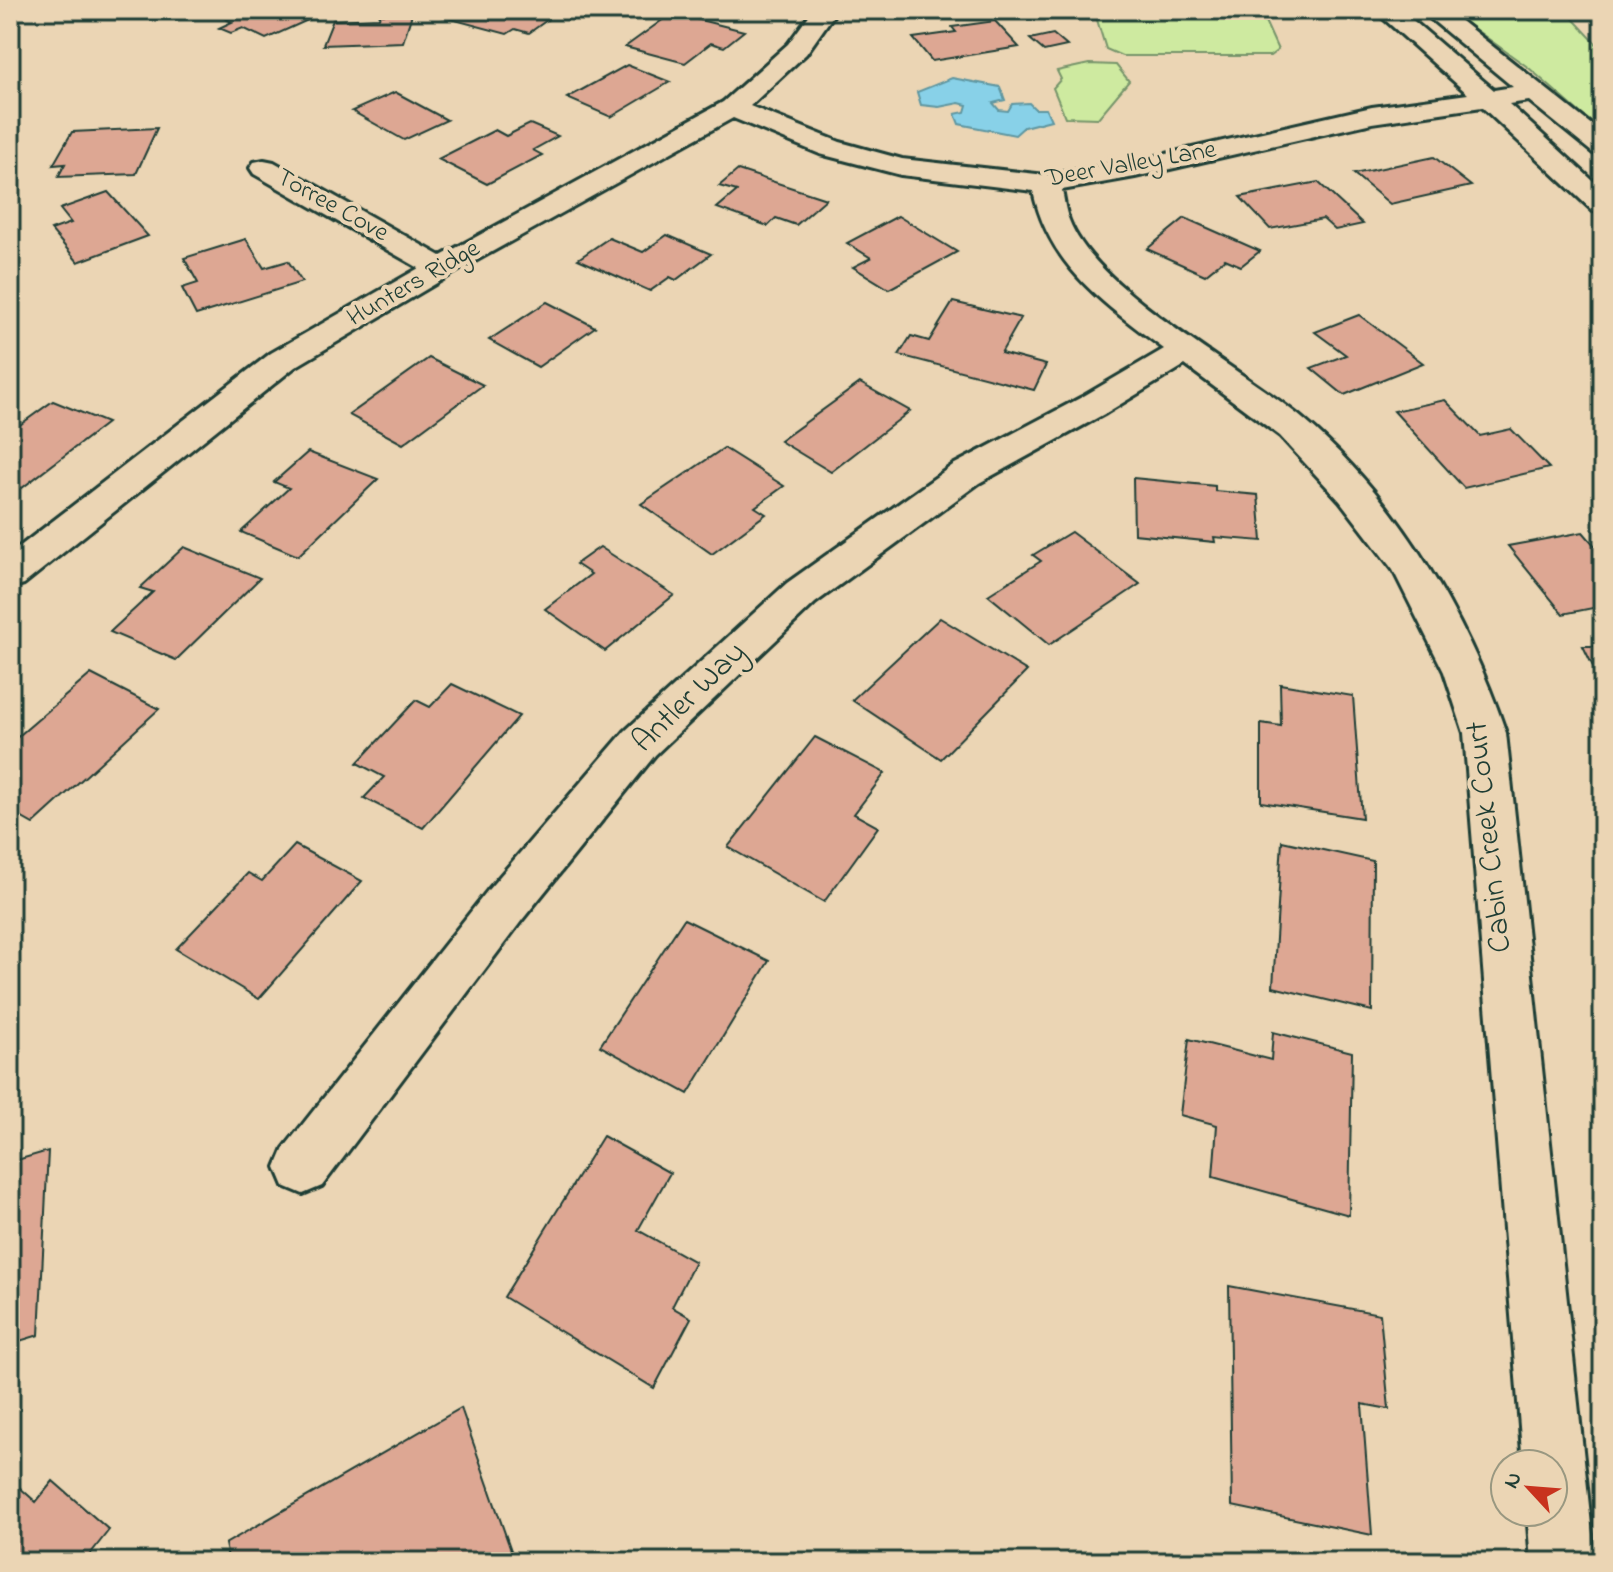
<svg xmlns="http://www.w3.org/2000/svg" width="1613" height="1572" font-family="'Indie Flower',sans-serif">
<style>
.green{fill:#ceeaa0;stroke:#76946a;stroke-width:2}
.water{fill:#88d1e8;stroke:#5e96a0;stroke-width:2}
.building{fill:#dda793;stroke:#1f3d34;stroke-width:2}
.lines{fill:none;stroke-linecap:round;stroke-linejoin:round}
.minor-casing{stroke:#1f3d34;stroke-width:6}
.minor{fill:#ebd5b4;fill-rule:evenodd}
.labels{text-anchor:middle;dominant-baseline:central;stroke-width:8;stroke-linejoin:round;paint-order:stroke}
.far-street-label{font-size:26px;fill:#1f3d34;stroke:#ebd5b4}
.street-label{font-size:32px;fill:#1f3d34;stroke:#ebd5b4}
</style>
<rect width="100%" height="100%" fill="#ebd5b4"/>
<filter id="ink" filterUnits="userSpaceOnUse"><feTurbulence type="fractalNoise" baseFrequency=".0125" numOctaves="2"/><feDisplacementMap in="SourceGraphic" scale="16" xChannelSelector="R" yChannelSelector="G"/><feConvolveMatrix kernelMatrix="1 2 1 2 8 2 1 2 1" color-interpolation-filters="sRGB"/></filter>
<g filter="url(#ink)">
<g class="green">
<path d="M1094,10h166l18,40 -8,6h-148l-16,-7z"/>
<path d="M1448,10h117l38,41v82l-74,-65z"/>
<path d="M1089,64l27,1 13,16 -31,37 -33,-1 -12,-29 8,-9 -4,-8z"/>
</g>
<path class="water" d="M952,78l48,9 5,13 -12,3 6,7 9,1 4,-7 17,-1 6,6h11l5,11 -27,7 -9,8 -56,-11 -4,-10 10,-2 2,-7 -8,-2 -20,4 -18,-2 -4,-13z"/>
<g class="building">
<path d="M234,10h73l12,5 -53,24 -23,-11 -12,5 -12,-5 13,-6 -12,-6z"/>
<path d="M444,10h101l-11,7 13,3 -18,13 -14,-4 -8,5 -71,-19z"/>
<path d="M672,13l72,18 -20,16 -13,-4 -26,20 -60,-16z"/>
<path d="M380,14h32l-9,28 -80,3 10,-25 46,-2z"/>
<path d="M995,21l24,26 -87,14 -19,-23 43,-6 -4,-5z"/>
<path d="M1053,34l14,12 -23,5 -14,-12z"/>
<path d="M627,65l43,17 -59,35 -44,-19z"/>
<path d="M395,92l52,28 -43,20 -52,-29z"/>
<path d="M530,124l28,12 -25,14 9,5 -55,29 -49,-25 57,-29 11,6z"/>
<path d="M157,128l-21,46 -78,3 7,-13 -12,1 19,-33z"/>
<path d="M1434,157l37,29 -81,18 -36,-30z"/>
<path d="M738,170l88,29 -30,26 -20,-7 -8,8 -51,-18 20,-17 -18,-5z"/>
<path d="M1318,182l45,42 -28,6 -12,-11 -53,10 -30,-32z"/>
<path d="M108,192l40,44 -70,26 -27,-32 20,-7 -11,-14z"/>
<path d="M898,216l59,36 -68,37 -36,-22 18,-9 -24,-15z"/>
<path d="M1185,218l75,33 -19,15 -16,-7 -20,16 -58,-26z"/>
<path d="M667,235l44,19 -35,26 -6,-3 -20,14 -72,-32 31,-21 34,14z"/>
<path d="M246,239l18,29 24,-7 14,21 -106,33 -14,-27 16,-5 -14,-25z"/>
<path d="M547,302l48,25 -57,40 -49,-27z"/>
<path d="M953,302l68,16 -20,35 45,12 -12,25 -135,-35 12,-19 18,5z"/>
<path d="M1359,315l64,48 -79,32 -33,-27 35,-13 -31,-23z"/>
<path d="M429,358l54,27 -80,59 -54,-29z"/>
<path d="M860,383l50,28 -79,61 -51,-31z"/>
<path d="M1445,400l35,36 31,-7 38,39 -85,20 -70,-77z"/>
<path d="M53,401l54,22 -85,65 -12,-5v-51z"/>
<path d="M724,448l60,38 -29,21 11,7 -54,40 -71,-50z"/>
<path d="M308,452l70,27 -80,77 -57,-24 48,-44 -15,-6z"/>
<path d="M1133,478l82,8v5l43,4 4,46 -48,-4 1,5 -81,-8z"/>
<path d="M1071,532l69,52 -91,61 -61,-50 53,-34 -8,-6z"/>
<path d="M1583,532l20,23v51l-40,8 -55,-68z"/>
<path d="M184,547l76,31 -84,82 -66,-28 43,-40 -13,-4z"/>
<path d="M600,547l74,48 -69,56 -60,-42 46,-35 -15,-10z"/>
<path d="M940,618l87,53 -86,88 -89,-59z"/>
<path d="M1583,646h20v41z"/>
<path d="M91,674l68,35 -126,115 -23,-13v-73l4,2z"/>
<path d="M452,684l67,32 -96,112 -59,-30 20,-21 -27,-14 59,-63 14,7z"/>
<path d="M1280,684l73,12 9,122 -101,-16v-79l20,3z"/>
<path d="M815,737l70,36 -31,41 24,13 -54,75 -96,-55z"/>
<path d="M1282,841l91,20 -1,150 -99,-24z"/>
<path d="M295,845l67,36 -103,118 -83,-50 72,-76 14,8z"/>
<path d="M684,919l85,42 -81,133 -88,-48z"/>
<path d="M1273,1032l79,20 -3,163 -136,-38 4,-52 -37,-10 9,-76 82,21z"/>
<path d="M603,1136l67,37 -32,57 57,32 -23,45 19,11 -37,70 -150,-91z"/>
<path d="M48,1151l-9,184 -29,9v-182z"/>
<path d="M1229,1286l151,28 9,95 -27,-5 10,131 -140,-29z"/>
<path d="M461,1408l54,154h-286l-4,-18z"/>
<path d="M10,1479l26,23 17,-21 56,49 -25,32h-74z"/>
</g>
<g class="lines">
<defs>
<path id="minor" d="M813,10h24l-31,44 -56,52 90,36 62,17 144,16 89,-14 237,-54 96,-13 -94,-84h27l93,80 19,-3 -93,-77h27l156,124v21l-10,-2 -64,-52 -20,3 94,86v24l-10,-3 -111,-104 -110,16 -237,54 -73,13c2,9 3,20 7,30 26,70 174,149 234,199 95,80 164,198 203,314l89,829h-64l-4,-50h26v-48h-30l-59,-731 -20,-61 -51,-102 -53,-69 -60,-65 -95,-71 -79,48 -127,70 -164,120 -160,152 -133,165 -200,266 -19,8 -19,-8 -8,-19 8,-19 204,-258 137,-159 162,-148 166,-118 129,-68 82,-48c-58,-44 -115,-82 -131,-158l-132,-16 -81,-21 -87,-36 -281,156 -157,93 -271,217 -14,4v-34l261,-201 148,-85 -165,-94 -4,-6 4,-6 10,-2 10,2 167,94 282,-154 65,-58z"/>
</defs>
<use href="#minor" class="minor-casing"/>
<use href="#minor" class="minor"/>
</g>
</g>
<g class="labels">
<g class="far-street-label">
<text transform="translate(1131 165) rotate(-10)">Deer Valley Lane</text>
<text transform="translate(332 206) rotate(29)">Torree Cove</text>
<text transform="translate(414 284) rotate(-30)">Hunters Ridge</text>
</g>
<g class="street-label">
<text transform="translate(690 698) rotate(-44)">Antler Way</text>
<text transform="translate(1490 837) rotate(-96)">Cabin Creek Court</text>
</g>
</g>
<rect width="1613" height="1572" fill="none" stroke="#ebd5b4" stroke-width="40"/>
<rect x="20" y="20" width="1573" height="1532" fill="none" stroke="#1f3d34" stroke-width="3" filter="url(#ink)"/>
<g transform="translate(1529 1488) rotate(296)"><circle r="38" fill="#ebd5b4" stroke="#999881" stroke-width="2"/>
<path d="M0-6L14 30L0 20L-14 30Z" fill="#c8321e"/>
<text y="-12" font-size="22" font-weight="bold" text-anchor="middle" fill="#1f3d34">N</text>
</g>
</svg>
